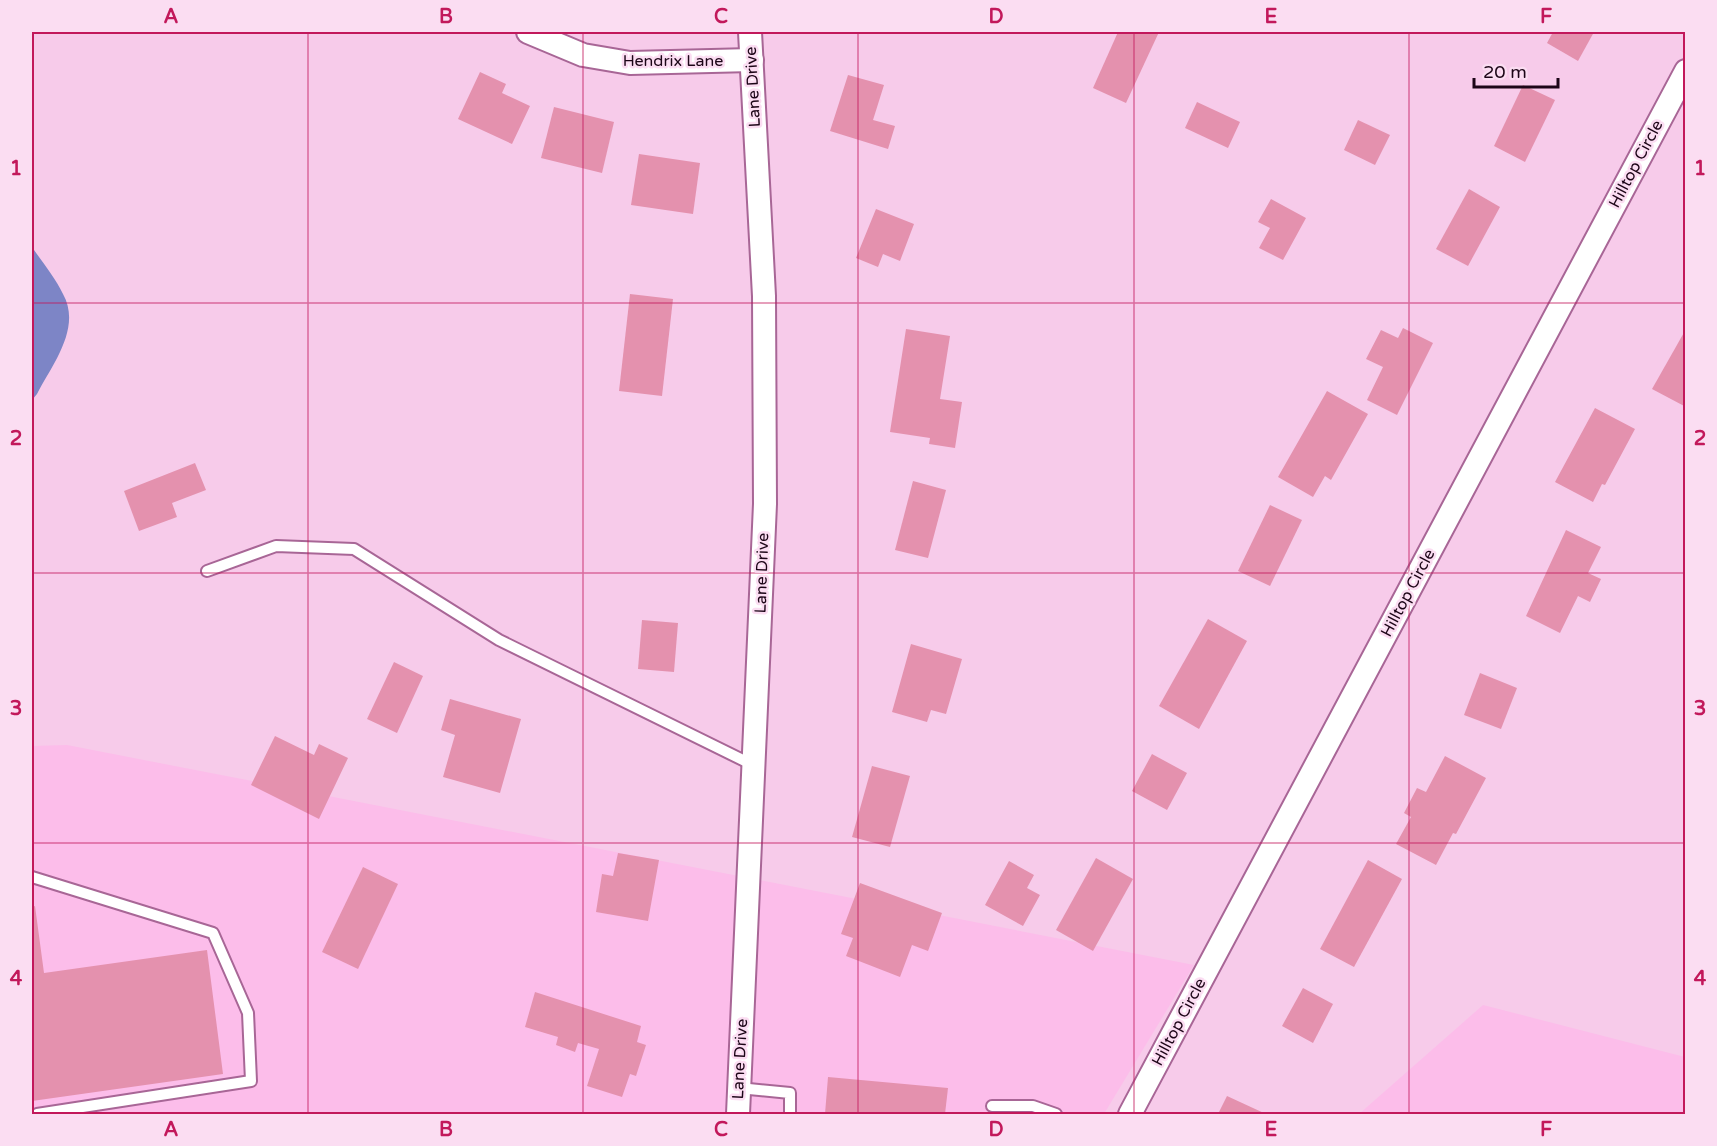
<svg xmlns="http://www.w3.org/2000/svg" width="1717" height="1146" font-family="'Varela Round',sans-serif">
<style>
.built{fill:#fcbdea}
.water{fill:#7d85c6}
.building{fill:#e491ae}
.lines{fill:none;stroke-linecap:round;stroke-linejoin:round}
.service-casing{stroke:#a86696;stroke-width:14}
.minor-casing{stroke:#a86696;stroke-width:26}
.service{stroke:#fff;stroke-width:10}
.minor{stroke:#fff;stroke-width:22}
.grid{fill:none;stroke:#c2185b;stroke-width:1.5;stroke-opacity:0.55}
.labels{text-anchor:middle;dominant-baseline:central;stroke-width:5;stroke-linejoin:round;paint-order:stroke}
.street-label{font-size:16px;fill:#1c0517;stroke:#fbddf2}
.neatline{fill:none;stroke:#c2185b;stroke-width:2}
.grid-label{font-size:20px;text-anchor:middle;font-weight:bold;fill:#c2185b}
</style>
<rect width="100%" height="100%" fill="#f7cbea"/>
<g class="built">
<path d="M67,745l651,127 476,93 -90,149h-1072v-368z"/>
<path d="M1483,1005l202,52v57h-326z"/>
</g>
<path class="water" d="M32,247c10,15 23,30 31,47 19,34 -11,71 -26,100l-5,6z"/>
<g class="building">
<path d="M1118,32h41l-33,71 -33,-15z"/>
<path d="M1553,32h41l-16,29 -31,-18z"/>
<path d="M480,72l26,12 -4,9 28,13 -18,38 -54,-25z"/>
<path d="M848,75l36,10 -11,35 22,6 -7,23 -58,-18z"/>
<path d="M1523,85l32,15 -30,62 -31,-16z"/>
<path d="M1197,102l43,20 -12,26 -43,-20z"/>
<path d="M554,107l60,15 -12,51 -61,-15z"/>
<path d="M1358,120l32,15 -15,30 -31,-15z"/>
<path d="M639,154l61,9 -7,51 -62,-9z"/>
<path d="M1469,189l31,18 -32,59 -32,-17z"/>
<path d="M1271,199l35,19 -23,42 -24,-12 11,-20 -12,-6z"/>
<path d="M876,209l38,15 -14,37 -17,-7 -5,13 -22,-9z"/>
<path d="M630,294l43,5 -11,97 -43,-5z"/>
<path d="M1403,328l30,15 -36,72 -30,-15 16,-33 -17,-8 15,-29 17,8z"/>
<path d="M906,329l44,7 -10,63 22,3 -7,46 -26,-4 1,-6 -40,-6z"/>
<path d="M1686,329v78l-34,-18z"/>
<path d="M1327,391l41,23 -37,66 -6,-4 -12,21 -35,-20z"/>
<path d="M1595,408l40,21 -30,56 -3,-1 -9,18 -38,-20z"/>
<path d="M195,463l11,27 -34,13 5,14 -38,14 -15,-40z"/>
<path d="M913,481l33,9 -18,68 -33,-8z"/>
<path d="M1270,505l32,15 -32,66 -32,-15z"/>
<path d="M1566,530l35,17 -13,26 13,6 -11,23 -12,-6 -18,37 -34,-17z"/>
<path d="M1208,619l39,22 -48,88 -40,-23z"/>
<path d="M642,620l36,3 -4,49 -36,-3z"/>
<path d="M911,644l51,15 -16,55 -15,-4 -4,12 -35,-10z"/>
<path d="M394,662l29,14 -26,57 -30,-14z"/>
<path d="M1480,673l37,15 -16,41 -37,-14z"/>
<path d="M450,699l71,20 -21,74 -57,-16 12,-42 -14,-5z"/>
<path d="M275,736l39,19 5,-11 29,14 -29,61 -68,-34z"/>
<path d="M1152,754l35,19 -20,37 -35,-19z"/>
<path d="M1445,756l41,22 -30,56 -3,-1 -17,32 -40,-21 15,-27 -7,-4 13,-25 9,4z"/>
<path d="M872,766l38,10 -20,71 -38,-10z"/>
<path d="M618,853l41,7 -11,61 -52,-9 6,-38 11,2z"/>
<path d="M1096,858l37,21 -40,72 -37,-21z"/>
<path d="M1368,860l34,19 -48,88 -34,-18z"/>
<path d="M1009,861l25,14 -7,13 13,7 -17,31 -38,-21z"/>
<path d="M363,867l35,17 -40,85 -36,-17z"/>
<path d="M860,883l82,30 -14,38 -16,-6 -12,32 -54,-21 7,-18 -12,-4z"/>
<path d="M35,906l9,67 163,-23 16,124 -191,27v-194z"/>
<path d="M1303,988l30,16 -20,39 -31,-17z"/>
<path d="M535,992l106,34 -4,16 9,3 -10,31 -6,-2 -8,23 -35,-11 12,-37 -21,-6 -3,9 -19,-7 2,-8 -33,-10z"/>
<path d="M828,1077l120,11 -3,26h-120z"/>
<path d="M1227,1096l39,18h-48z"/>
</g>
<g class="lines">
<defs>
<g id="service">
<path d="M207,571l69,-25 78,3 145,91 254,125"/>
<path d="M32,877l181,56 35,80 3,68 -214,33"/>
<path d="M739,1088l51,5v21"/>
<path d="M992,1106h41l23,8"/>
</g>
<g id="minor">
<path d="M528,32l55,23 47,8 122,-3"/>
<path d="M738,1114l27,-610 -1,-208 -14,-264"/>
<path d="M1130,1114l556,-1043"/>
</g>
</defs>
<use href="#service" class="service-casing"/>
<use href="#minor" class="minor-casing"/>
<use href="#service" class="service"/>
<use href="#minor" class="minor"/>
</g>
<path class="grid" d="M308,32v1082M583,32v1082M858,32v1082M1134,32v1082M1409,32v1082M32,303h1654M32,573h1654M32,843h1654"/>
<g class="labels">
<g class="street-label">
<text x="673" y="61">Hendrix Lane</text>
<text transform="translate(753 87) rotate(-93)">Lane Drive</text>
<text transform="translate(1636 164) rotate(-62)">Hilltop Circle</text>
<text transform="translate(762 573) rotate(-88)">Lane Drive</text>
<text transform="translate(1408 593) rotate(-62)">Hilltop Circle</text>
<text transform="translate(1179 1022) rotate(-62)">Hilltop Circle</text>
<text transform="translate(740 1059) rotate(-87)">Lane Drive</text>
</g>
</g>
<rect width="1717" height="1146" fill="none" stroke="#fbddf2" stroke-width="66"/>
<path d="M1474 78v9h84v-9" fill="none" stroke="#1c0517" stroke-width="3"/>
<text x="1483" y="78" font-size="18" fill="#1c0517" stroke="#fbddf2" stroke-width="4.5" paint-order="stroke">20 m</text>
<rect x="33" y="33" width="1651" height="1080" class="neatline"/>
<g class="grid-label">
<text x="171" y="23">A</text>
<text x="446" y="23">B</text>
<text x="721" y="23">C</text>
<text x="996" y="23">D</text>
<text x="1271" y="23">E</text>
<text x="1546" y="23">F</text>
<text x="16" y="175">1</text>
<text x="1700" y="175">1</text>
<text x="16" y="445">2</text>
<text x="1700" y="445">2</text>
<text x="16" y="715">3</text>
<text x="1700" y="715">3</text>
<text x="16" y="985">4</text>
<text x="1700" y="985">4</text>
<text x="171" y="1136">A</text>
<text x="446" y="1136">B</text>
<text x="721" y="1136">C</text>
<text x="996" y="1136">D</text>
<text x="1271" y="1136">E</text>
<text x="1546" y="1136">F</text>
</g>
</svg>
